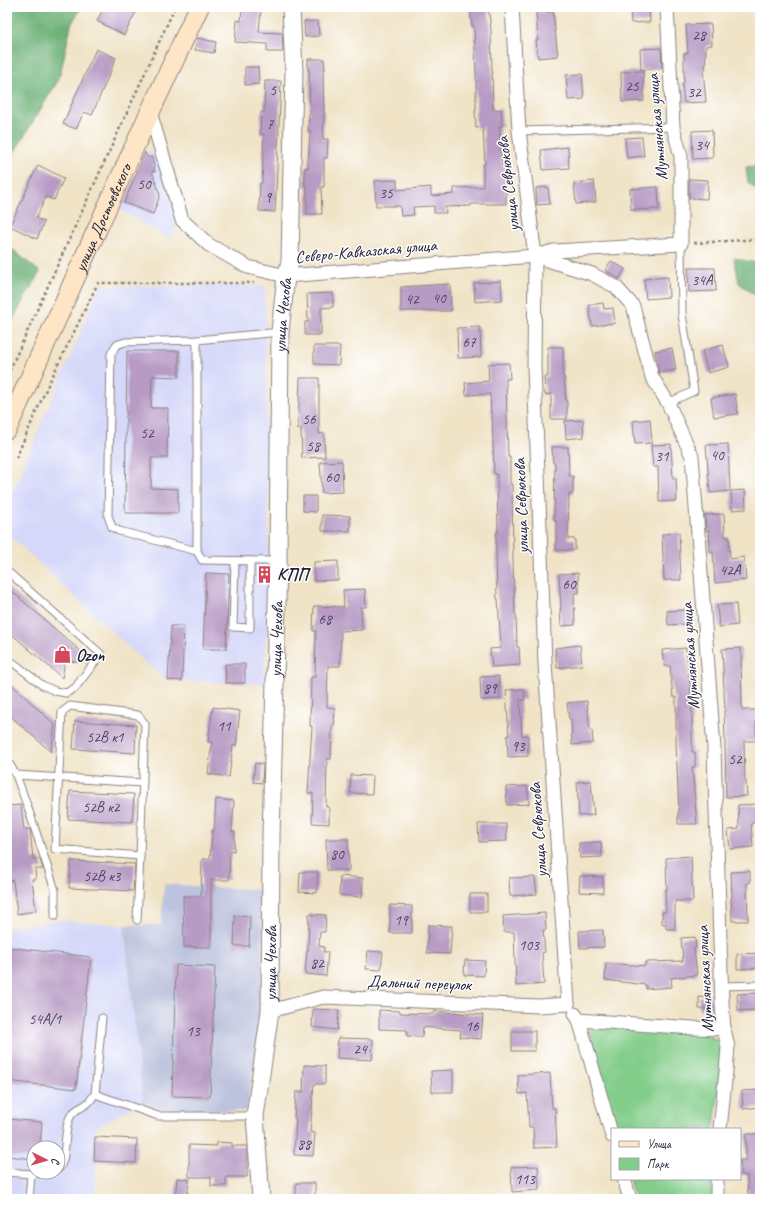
<svg xmlns="http://www.w3.org/2000/svg" width="767" height="1206" font-family="Caveat,sans-serif">
<style>
.built{fill:#d5d8f9;fill-rule:evenodd}
.industrial{fill:#bdc3de}
.green{fill:#83cd8a;stroke:#527862}
.forest{fill:#6ab076;stroke:#466958}
.building{fill:#b89bc5}
.lines{fill:none;stroke-linecap:round;stroke-linejoin:round}
.service-casing{stroke:#898280;stroke-width:9}
.minor-casing{stroke:#898280;stroke-width:15}
.tertiary-casing{stroke:#898280;stroke-width:19}
.secondary-casing{stroke:#898280;stroke-width:21}
.path{stroke:#898280;stroke-width:2.5;stroke-dasharray:3 3;stroke-linecap:butt}
.service{stroke:#fff;stroke-width:7}
.minor{stroke:#fff;stroke-width:13}
.tertiary{stroke:#fff;stroke-width:17}
.secondary{stroke:#fee5c5;stroke-width:19}
.labels{text-anchor:middle;dominant-baseline:central;stroke-width:3;stroke-linejoin:round;paint-order:stroke}
.number-label{font-size:15px;fill:#48405e}
.street-label{font-size:17px;fill:#22223b;stroke:#fff}
.poi-label{font-size:17px;font-weight:bold;fill:#22223b;stroke:#fff;text-anchor:start}
</style>
<rect width="100%" height="100%" fill="#fff"/>
<filter id="ink" filterUnits="userSpaceOnUse"><feTurbulence type="fractalNoise" baseFrequency=".025" numOctaves="2"/><feDisplacementMap in="SourceGraphic" scale="8" xChannelSelector="R" yChannelSelector="G"/><feConvolveMatrix kernelMatrix="1 2 1 2 8 2 1 2 1" color-interpolation-filters="sRGB"/></filter>
<filter id="wash" filterUnits="userSpaceOnUse"><feTurbulence type="fractalNoise" baseFrequency=".012" numOctaves="4" result="noise"/><feDisplacementMap in="SourceGraphic" scale="16" xChannelSelector="R" yChannelSelector="G"/><feGaussianBlur stdDeviation="0.9" result="paint"/><feColorMatrix in="noise" values="0 0 0 0 0 0 0 0 0 0 0 0 0 0 0 0 0 1.4 0 .05"/><feComposite in="paint" operator="in"/></filter>
<g filter="url(#wash)">
<rect width="100%" height="100%" fill="#f0e3c6"/>
<g class="built">
<path d="M148,151l9,2 20,71 -7,15 -50,-29z"/>
<path d="M100,286h165l4,284 -5,114 -38,-1 -58,-3 -18,-13 -143,-134v-28z"/>
<path d="M60,920l64,5 19,177 -46,25 -2,72h-88v-271zM34,1148h24v24h-24z"/>
</g>
<path class="industrial" d="M164,884l97,6 2,12 -1,107 -15,102 -85,-1 -19,-8 -19,-177h37z"/>
<g class="green">
<path d="M589,1025l115,9 11,5 4,8 3,14 -8,68h-99l-9,-30z"/>
<path d="M629,1179h82l2,20h-78z"/>
</g>
<g class="forest">
<path d="M7,7h74l-10,18 -12,54 -52,85z"/>
<path d="M760,165v27l-12,-9 -2,-16z"/>
<path d="M7,245l33,27 -33,57z"/>
<path d="M734,258l26,6v35l-21,-16z"/>
</g>
<g id="blocks">
<g class="building">
<path d="M104,7h26l7,3 -13,25 -27,-14z"/>
<path d="M479,7h9l3,22 2,81 8,-1 1,17h-3l3,39h4v39h-35v2l-26,1 1,6h-12v-7l-21,1 1,8 -13,1 -1,-10h-24l-1,-25 22,-1v10l34,-3v9l23,-2v-6l29,-1v-22h2l-2,-38 -7,1 -1,-17h1v-37l-2,-48h-2l-2,-18z"/>
<path d="M630,7h19l1,15 -19,1z"/>
<path d="M242,9l19,1 -2,22 23,1 1,19h-16v-8l-32,-2 2,-22 4,1z"/>
<path d="M553,12l5,44 -20,2 -2,-18h2l-2,-27z"/>
<path d="M304,21h14l1,15 -14,1z"/>
<path d="M711,24l1,21 -6,1 -1,24h-2l3,32 -22,1 -2,-20h2v-30h4l-2,-28z"/>
<path d="M197,38l19,4 -2,11 -19,-3z"/>
<path d="M661,48l1,20 -21,2 -1,-21z"/>
<path d="M96,49l20,9 -24,57 -8,-3 -8,17 -13,-5z"/>
<path d="M308,59h16l1,11h-2l1,46 -1,23h5l-1,19h-3v29h-3l1,27h-15v-27l-2,-1v-19l3,1 2,-38h-2l1,-16h1l-1,-44h-1z"/>
<path d="M245,67h13l1,17 -14,1z"/>
<path d="M643,71l1,30 -22,1 -1,-30z"/>
<path d="M582,74l2,25 -16,1 -2,-25z"/>
<path d="M265,81h16l-6,131 -16,-1 1,-28h2l2,-49h-4l1,-22 3,1z"/>
<path d="M712,130l1,28 -20,1 -1,-28z"/>
<path d="M642,137l2,19 -17,2 -2,-20z"/>
<path d="M568,147l1,21 -26,2 -2,-20z"/>
<path d="M145,152l2,5h5l3,15 -3,-1 8,24 -7,19 -29,-11z"/>
<path d="M38,165l26,13 -10,22 -8,-3 -10,21 8,4 -7,17 -27,-13z"/>
<path d="M689,179l19,1 -1,19 -18,-1z"/>
<path d="M594,181l2,21 -20,2 -2,-21z"/>
<path d="M548,187l2,17 -13,1 -1,-17z"/>
<path d="M658,187l1,22 -28,1 -1,-21z"/>
<path d="M611,261l14,8 -6,10 -14,-9z"/>
<path d="M688,268h27l1,23 -27,1z"/>
<path d="M668,277l1,20 -23,2 -2,-20z"/>
<path d="M501,281l1,19 -27,2 -1,-19z"/>
<path d="M450,284l1,27h-50v-24z"/>
<path d="M333,293v14l-12,1v27h-16v-13h3l-1,-28z"/>
<path d="M603,303l1,6 9,-1 2,15 -23,3 -3,-21z"/>
<path d="M480,327l1,30 -23,1 -1,-30z"/>
<path d="M723,345l6,22 -21,6 -6,-22z"/>
<path d="M314,346h26l-1,19 -25,-1z"/>
<path d="M548,347h15v29h1l2,26h1v17h-16v-25l-6,1 -1,-18h4z"/>
<path d="M672,348l4,22 -17,3 -4,-22z"/>
<path d="M127,351h52v26l-27,-1 -1,32h17l-1,50h-16v30l27,1v24h-53z"/>
<path d="M509,363l1,16h-4l2,78h2v27h2l1,80 2,50h1l1,33h2l1,18 -28,2 -2,-18 11,-1 -3,-49h-1l-1,-47v-19h2l-1,-59h-3l-2,-60h-1l-1,-20 -24,1 -1,-12 24,-2 -1,-17z"/>
<path d="M300,378h19v56l5,-1 1,24 -23,1 -1,-29h-3z"/>
<path d="M735,394l3,20 -24,3 -3,-19z"/>
<path d="M650,419l2,24 -17,1 -2,-23z"/>
<path d="M583,420l1,17 -18,2 -1,-18z"/>
<path d="M671,444l2,35 3,-1 1,23 -18,1 -1,-35h-5l-2,-22z"/>
<path d="M728,444l2,47 -20,2 -4,-48z"/>
<path d="M552,447h16l1,29h4v18h-4l-1,45h7v11h-19v-30h-2l1,-57h-2z"/>
<path d="M342,461l1,31 -21,1 -2,-31z"/>
<path d="M745,490l1,19 -14,1 -1,-19z"/>
<path d="M303,496h13v16l-13,-1z"/>
<path d="M724,514l1,23h4l1,22 14,-2 2,23 -31,3 -2,-31h-3l-1,-22 -3,1 -1,-16z"/>
<path d="M322,515l28,1v15h-28z"/>
<path d="M679,533l2,47h-17l-2,-46z"/>
<path d="M338,561v19l-24,1v-19z"/>
<path d="M206,573l23,1 -3,75h-23z"/>
<path d="M578,573l1,20h-5l1,32 -14,1 -1,-17h1l-2,-35z"/>
<path d="M7,587l78,68 -7,7 -13,-1 -3,17 -55,-48z"/>
<path d="M365,589l1,18h-5l1,23 -21,1 -1,35h-12l-1,41 8,1 -1,18h-2l-1,33h-4l-1,48h3v17l-17,-1 1,-30h-5l4,-67h-2l1,-49h4l1,-46h-3l1,-25 30,1 -1,-17z"/>
<path d="M736,604l2,21 -19,2 -2,-22z"/>
<path d="M685,610l1,14 -18,1 -1,-14z"/>
<path d="M171,626h13l-2,55 -14,-1z"/>
<path d="M580,645l2,20 -25,3 -2,-20z"/>
<path d="M686,648l6,56v48h3v15h-3l5,57h-19v-12h1l-3,-69v-46h-3l-3,-31h-6l-2,-16z"/>
<path d="M741,648l1,62h15v12h-1v19h-12l1,40h1l1,15 -21,1 -1,-56 -1,-30h1l-3,-62z"/>
<path d="M225,664h20v19h-19z"/>
<path d="M499,676l1,23 -19,1 -1,-23z"/>
<path d="M7,680l48,45 -4,27 -44,-39z"/>
<path d="M524,689l1,11h-5l2,36 6,-1v21l-20,1 -1,-21h2l-3,-46z"/>
<path d="M587,701l3,30 2,-1 1,13 -21,2 -1,-26h-2l-2,-16z"/>
<path d="M213,707l27,4 -4,35 -3,-1 -4,32 -21,-3 4,-32h-4z"/>
<path d="M75,721l61,4 -1,28 -62,-4z"/>
<path d="M255,763l8,1 -1,19 -9,-1z"/>
<path d="M351,775l22,1 -1,18 -22,-1z"/>
<path d="M591,781l3,34 -15,1 -2,-34z"/>
<path d="M527,786l2,18 -22,1 -1,-18z"/>
<path d="M70,791l64,3 -2,28 -64,-3z"/>
<path d="M216,799l18,2 -2,31h3l-1,19 -4,-1 -1,30h-18v67h-27l-1,-51h18l1,-37h8l2,-28h2z"/>
<path d="M760,804v18l-9,1 2,24 -23,2 -2,-19 11,-1 -1,-24z"/>
<path d="M21,805l3,24h6l3,30h7l3,10h-8l1,10h-4l4,32 -19,3 -4,-34 -3,1 -3,-30v-45z"/>
<path d="M478,824h28l1,17 -28,1z"/>
<path d="M326,839h22l1,31h-22z"/>
<path d="M601,842l1,15 -22,1 -1,-15z"/>
<path d="M691,856l2,45h-18v28h-9v-5h-4v-12h4l-1,-22h2l-1,-32z"/>
<path d="M71,861l64,3 -2,27 -64,-3z"/>
<path d="M750,871v12h-3l1,38h-16l-1,-23 1,-1 -1,-25z"/>
<path d="M300,872h18l-1,21 -18,-1z"/>
<path d="M340,876l23,2 -1,19 -23,-2z"/>
<path d="M580,876l23,1v16l-24,-1z"/>
<path d="M535,877l2,17 -27,2 -1,-18z"/>
<rect x="470" y="894" width="17" height="18"/>
<path d="M390,905l22,1v27h-22z"/>
<path d="M545,913l1,17h-3l2,22 -3,1 2,31 -28,2 -2,-54h-10l-1,-16z"/>
<path d="M309,914l17,1 -1,17h-5l-1,14 5,1v5h4l-2,24 -21,-2 2,-23h1z"/>
<path d="M235,915l15,1 -1,30h-15z"/>
<path d="M428,925l24,1 -2,28 -23,-1z"/>
<path d="M603,930l1,17 -24,1 -1,-17z"/>
<path d="M695,937l1,11h-2l3,27 -26,3 1,9 -26,2v-4l-41,-5 1,-17 39,3v-4l38,-1 -2,-23z"/>
<path d="M7,947l84,10 -15,132 -69,-8z"/>
<path d="M368,951l15,1 -2,18 -15,-1z"/>
<path d="M760,953v15l-23,1v-15z"/>
<path d="M465,960l20,1 -1,15 -20,-1z"/>
<path d="M176,965l39,2 -5,130 -38,-1z"/>
<path d="M760,993v17l-22,1 -1,-17z"/>
<path d="M699,997l12,1v11h-12z"/>
<path d="M313,1009l26,1 -2,20 -25,-3z"/>
<path d="M379,1010l21,1v2l34,1v-3l49,4 -2,24 -21,-2 1,-7 -38,-3 -1,10 -15,-1v-6l-28,-1z"/>
<rect x="512" y="1031" width="23" height="20"/>
<path d="M338,1038l35,1 -1,21 -35,-2z"/>
<path d="M304,1065l21,1v18h-11l-4,48 5,1 -2,23 -19,-1 2,-37h-2l2,-26h7z"/>
<path d="M453,1070v22h-21l-1,-21z"/>
<path d="M550,1073l2,35h3l2,39 -23,1 -1,-21h-4l-2,-34 -8,1 -1,-19z"/>
<path d="M759,1090l1,17 -17,2 -1,-18z"/>
<path d="M7,1119l35,3 -2,26h-6v11l-27,-3z"/>
<path d="M746,1134h14v63h-12l-1,-22h-6l-1,-15h6z"/>
<path d="M95,1137l42,2 -1,24 -42,-2z"/>
<path d="M217,1142l15,1v3h15v31h-21v9h-15v-9h-22v-32l28,1z"/>
<path d="M538,1166l1,24 -27,2 -1,-25z"/>
<path d="M177,1178l12,1 -2,20h-12z"/>
<rect x="296" y="1183" width="19" height="16"/>
</g>
</g>
</g>
<g filter="url(#ink)">
<use href="#blocks" fill-opacity="0" stroke="#898280" stroke-width="1"/>
<g class="lines">
<defs>
<g id="service">
<path d="M519,131l154,-4"/>
<path d="M197,340v211l5,9 66,1 10,2"/>
<path d="M668,403l26,-12 -12,-77 -1,-70"/>
<path d="M197,551l-78,-20 -7,-4 -4,-11 3,-162 5,-9 9,-3 72,-2 83,-8"/>
<path d="M235,561l-2,66 17,1v-67"/>
<path d="M7,571l94,83 -26,34 -9,5 -11,-2 -13,-6 -35,-27"/>
<path d="M70,706l68,9 7,9 -5,132 -85,-7 7,-137z"/>
<path d="M7,760l9,15 127,8"/>
<path d="M16,775l12,33 27,82v26"/>
<path d="M137,920l3,-64"/>
<path d="M722,986l38,-1"/>
<path d="M95,1094l63,22h97"/>
<path d="M58,1169c10,-9 5,-39 12,-52 5,-9 13,-9 19,-15 2,-2 4,-6 6,-8l7,-76"/>
<path d="M7,1172l24,2 -2,25"/>
<path d="M31,1174l17,-2"/>
</g>
<g id="minor">
<path d="M512,7l7,124 16,125 -1,111 11,296 23,341"/>
<path d="M150,112l32,108 27,25 39,22 38,9 249,-20 19,-5 127,-7v-88l-8,-29 -6,-120"/>
<path d="M535,256l57,18 24,13 17,19 19,71 16,26 24,53 11,143 11,149 8,255 2,26 4,18 -2,24 -6,58"/>
<path d="M270,1011l53,-14 216,9 29,-2"/>
<path d="M575,1014l4,6 33,116"/>
<path d="M579,1020l114,8 31,1"/>
<path d="M624,1179l6,20"/>
<path d="M717,1199v-20"/>
</g>
<g id="tertiary">
<path id="s1" d="M261,1199l-6,-83 15,-105 1,-174 7,-274 2,-231 6,-56 4,-13 4,-192 -3,-64"/>
</g>
<g id="secondary">
<path id="s2" d="M7,429l143,-317 49,-105"/>
</g>
</defs>
<use href="#service" class="service-casing"/>
<use href="#minor" class="minor-casing"/>
<use href="#tertiary" class="tertiary-casing"/>
<use href="#secondary" class="secondary-casing"/>
<g class="path">
<path d="M694,243l66,-4"/>
<path d="M7,376l168,-369"/>
<path d="M16,458l32,-73 50,-102h156"/>
</g>
<use href="#service" class="service"/>
<use href="#minor" class="minor"/>
<use href="#tertiary" class="tertiary"/>
<use href="#secondary" class="secondary"/>
</g>
</g>
<defs>
<symbol id="building-bare" viewBox="-9 -9 18 18"><path d="M-4-6H4V6H1V3H-1V6H-4ZM-2.5-4.3h1.7v1.8h-1.7ZM.8-4.3h1.7v1.8H.8ZM-2.5-1h1.7V.8h-1.7ZM.8-1h1.7V.8H.8Z" fill="#d1495b" stroke="#fff" stroke-width="2.5" paint-order="stroke"/></symbol>
<symbol id="shop-bare" viewBox="-9 -9 18 18"><path d="M-5-2.5h2.3a2.7 3.5 0 0 1 5.4 0H5L5.5 6h-11ZM-1.5-2.5h3a1.5 2.3 0 0 0-3 0Z" fill="#d1495b" stroke="#fff" stroke-width="2.5" paint-order="stroke"/></symbol>
</defs>
<g fill-rule="evenodd">
<use href="#building-bare" x="252" y="562" width="25" height="25"/>
<use href="#shop-bare" x="50" y="642" width="25" height="25"/>
</g>
<g class="labels">
<g class="number-label">
<text x="699" y="35">28</text>
<text x="632" y="86">25</text>
<text x="273" y="90">5</text>
<text x="694" y="92">32</text>
<text x="270" y="124">7</text>
<text x="702" y="145">34</text>
<text x="144" y="184">50</text>
<text x="386" y="193">35</text>
<text x="268" y="197">9</text>
<text x="702" y="280">34А</text>
<text x="439" y="298">40</text>
<text x="412" y="299">42</text>
<text x="469" y="342">67</text>
<text x="309" y="419">56</text>
<text x="147" y="433">52</text>
<text x="313" y="446">58</text>
<text x="717" y="455">40</text>
<text x="662" y="456">31</text>
<text x="332" y="477">60</text>
<text x="730" y="570">42А</text>
<text x="569" y="584">60</text>
<text x="325" y="619">68</text>
<text x="490" y="688">89</text>
<text x="224" y="726">11</text>
<text x="105" y="737">52В к1</text>
<text x="518" y="746">93</text>
<text x="735" y="759">52</text>
<text x="101" y="807">52В к2</text>
<text x="337" y="854">80</text>
<text x="102" y="876">52В к3</text>
<text x="401" y="920">19</text>
<text x="529" y="945">103</text>
<text x="317" y="963">82</text>
<text x="45" y="1019">54А/1</text>
<text x="472" y="1026">16</text>
<text x="193" y="1031">13</text>
<text x="360" y="1049">24</text>
<text x="304" y="1144">88</text>
<text x="525" y="1179">113</text>
</g>
<g class="street-label">
<text transform="translate(657 127) rotate(-95)">Мутнянская улица</text>
<text transform="translate(508 184) rotate(-97)">улица Севрюкова</text>
<text stroke="none"><textPath href="#s2" startOffset="232">улица Достоевского</textPath></text>
<text transform="translate(366 251) rotate(-5)">Северо-Кавказская улица</text>
<text stroke="none"><textPath href="#s1" startOffset="885">улица Чехова</textPath></text>
<text transform="translate(521 506) rotate(-92)">улица Севрюкова</text>
<text stroke="none"><textPath href="#s1" startOffset="561">улица Чехова</textPath></text>
<text transform="translate(690 656) rotate(-94)">Мутнянская улица</text>
<text transform="translate(538 830) rotate(-94)">улица Севрюкова</text>
<text stroke="none"><textPath href="#s1" startOffset="237">улица Чехова</textPath></text>
<text transform="translate(705 979) rotate(-93)">Мутнянская улица</text>
<text transform="translate(419 983) rotate(2)">Дальний переулок</text>
</g>
<g class="poi-label">
<text x="277" y="574">КПП</text>
<text x="76" y="655">Ozon</text>
</g>
</g>
<rect width="767" height="1206" fill="none" stroke="#fff" stroke-width="24"/>
<rect x="611" y="1128" width="130" height="52" fill="#ffffff" stroke="#a7a7b1"/>
<rect x="619" y="1141" width="20" height="6" fill="#fee5c5" stroke="#a7a7b1"/>
<text x="647" y="1148" font-size="12" fill="#22223b">Улица</text>
<rect x="619" y="1158" width="20" height="12" fill="#83cd8a" stroke="#a7a7b1"/>
<text x="647" y="1168" font-size="12" fill="#22223b">Парк</text>
<g transform="translate(46 1160) rotate(95)"><circle r="19" fill="#ffffff" stroke="#a7a7b1"/>
<path d="M0-3L7 15L0 10L-7 15Z" fill="#d1495b"/>
<text y="-6" font-size="11" font-weight="bold" text-anchor="middle" fill="#22223b">С</text>
</g>
</svg>
